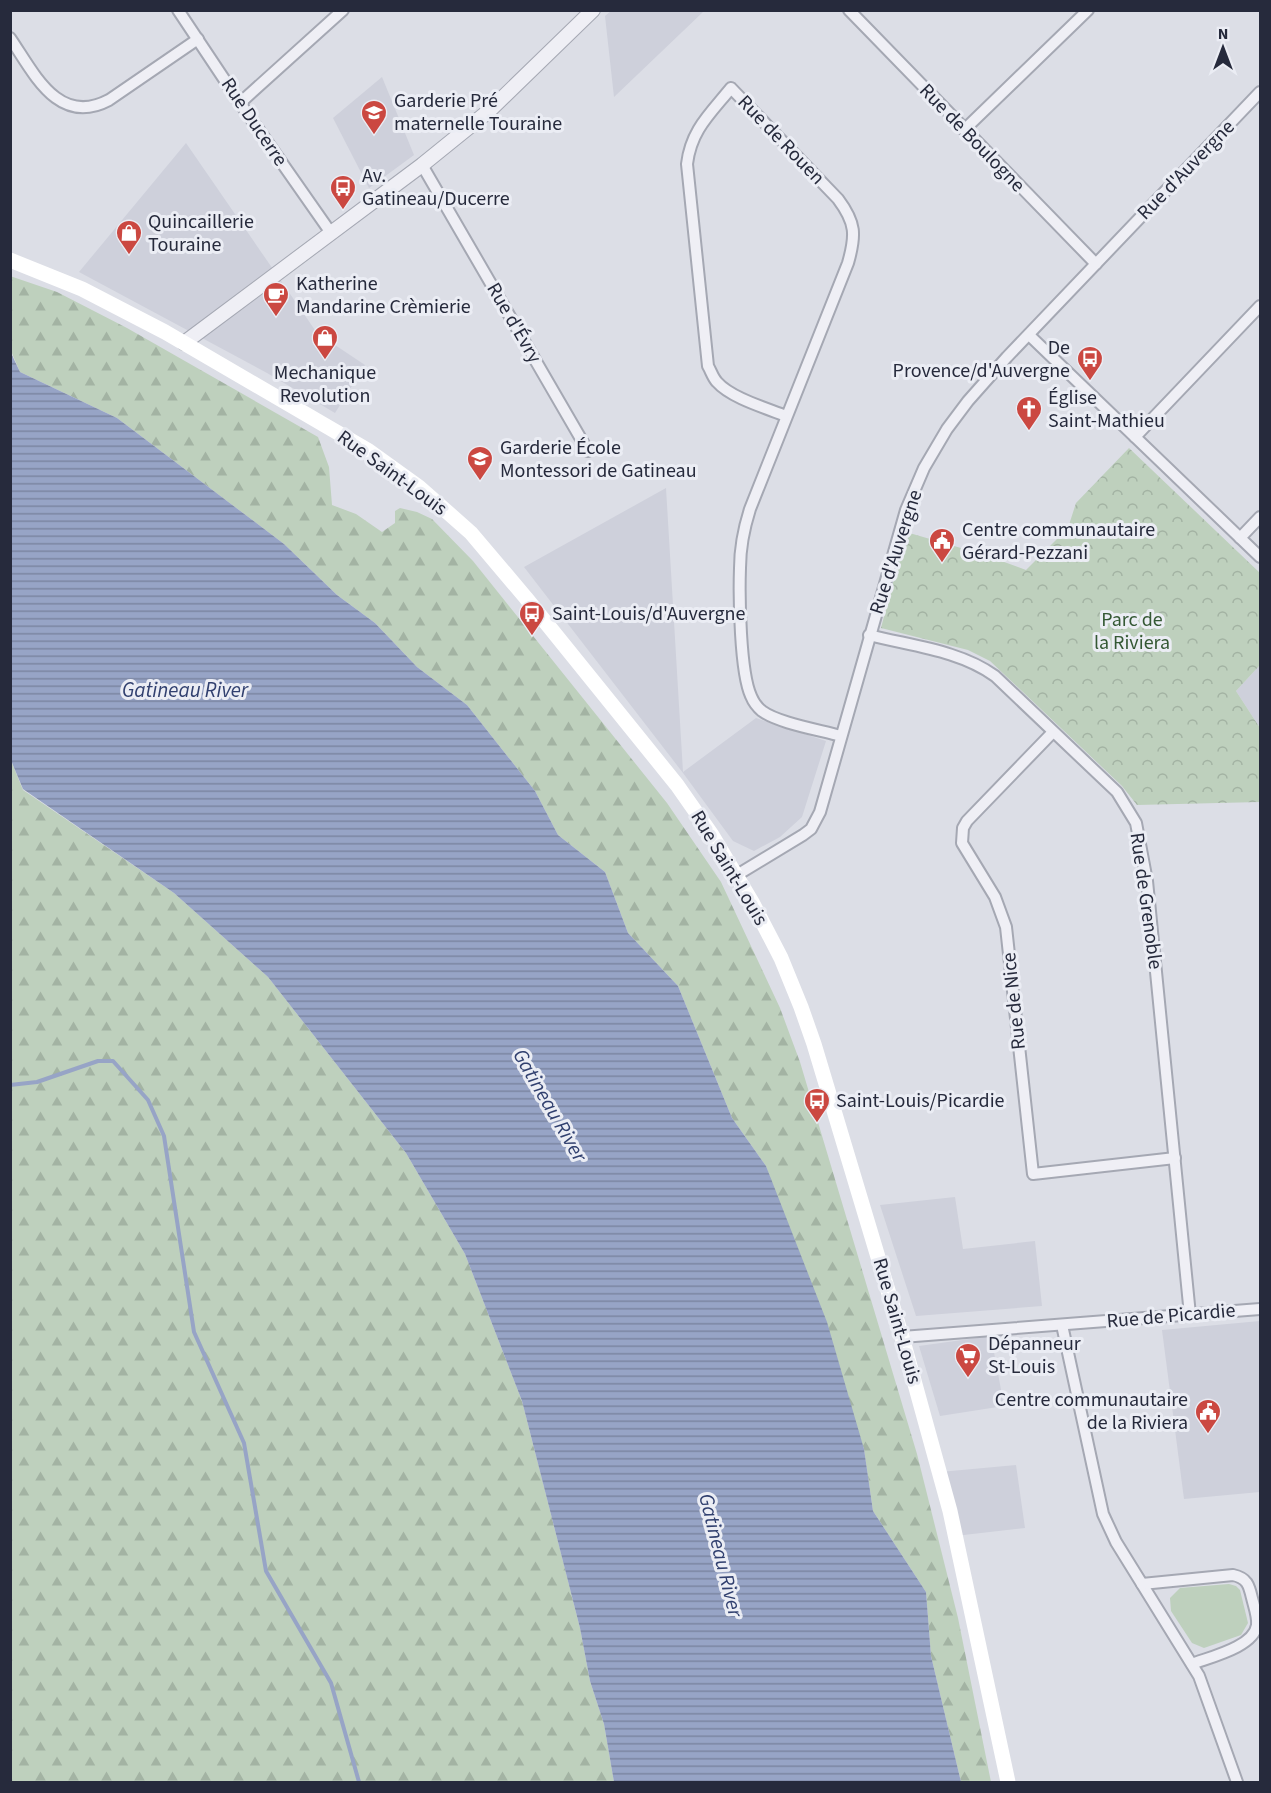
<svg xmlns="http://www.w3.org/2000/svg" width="1271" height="1793" font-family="'Source Sans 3',sans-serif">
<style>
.built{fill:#ced0db}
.grass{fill:#bed0bd}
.forest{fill:url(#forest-firs)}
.park{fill:url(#park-crowns)}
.water{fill:url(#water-rules)}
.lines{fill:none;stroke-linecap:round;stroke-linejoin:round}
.stream{stroke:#97a4c6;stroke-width:4}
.minor-casing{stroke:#a5a8b3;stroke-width:14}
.tertiary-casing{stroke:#a5a8b3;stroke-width:16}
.minor{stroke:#efeff5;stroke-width:10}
.tertiary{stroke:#efeff5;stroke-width:14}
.secondary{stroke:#fff;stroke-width:15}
.labels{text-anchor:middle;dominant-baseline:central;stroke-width:6;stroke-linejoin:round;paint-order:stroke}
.poi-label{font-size:20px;fill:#262a3c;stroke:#ebedf4;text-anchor:start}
.street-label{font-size:20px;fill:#262a3c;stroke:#ebedf4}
.park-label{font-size:20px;fill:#345834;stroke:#ebedf4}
.water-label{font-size:21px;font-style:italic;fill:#31406f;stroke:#ebedf4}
</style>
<defs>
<pattern id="forest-firs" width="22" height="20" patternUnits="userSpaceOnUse" patternTransform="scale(1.5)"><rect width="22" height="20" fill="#bed0bd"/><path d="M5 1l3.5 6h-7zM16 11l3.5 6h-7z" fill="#a3b3a3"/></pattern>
<pattern id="park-crowns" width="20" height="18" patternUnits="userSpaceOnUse" patternTransform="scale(1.5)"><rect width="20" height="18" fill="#bed0bd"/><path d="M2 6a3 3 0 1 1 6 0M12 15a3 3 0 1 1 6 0" fill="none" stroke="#a3b3a3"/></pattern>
<pattern id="water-rules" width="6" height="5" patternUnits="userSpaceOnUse" patternTransform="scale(1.5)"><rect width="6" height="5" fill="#97a4c6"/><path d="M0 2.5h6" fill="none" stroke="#7b86a2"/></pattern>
</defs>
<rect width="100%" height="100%" fill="#dcdee6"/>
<g class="built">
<path d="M611,11v-1l93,1 -90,86 -9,-81z"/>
<path d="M382,77l32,78 -45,33 -36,-70z"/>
<path d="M186,143l131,190 48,32 -30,48 -68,-40 -188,-101z"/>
<path d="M666,488l17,284 73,-54 70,23 -24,76 -22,20 -26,14 -21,-10 -50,-68 -159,-206z"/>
<path d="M1260,665v63l-24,-37z"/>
<path d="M955,1197l8,52 72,-8 7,65 -126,10 -36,-111z"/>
<path d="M1260,1321v171l-76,7 -22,-169z"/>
<path d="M991,1336l13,70 -64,10 -21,-70z"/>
<path d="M1016,1465l9,63 -70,8 -15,-64z"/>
</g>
<path class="grass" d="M1229,1584l7,2 4,4 8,33 -7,12 -37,13 -12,-5 -21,-32 -1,-13 10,-10z"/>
<g class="forest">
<path d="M10,276l47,16 70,36 191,109 11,30 3,38 24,9 26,18 13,-9v-12l5,-3 17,4 15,7 41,42 194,242 54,79 59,126 20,54 117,392 41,164 33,164h-30l-30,-126 -5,-64 -53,-81 -9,-62 -98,-283 -34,-48 -54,-132 -50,-53 -23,-61 -47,-37 -23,-44 -68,-86 -50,-38 -42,-44 -38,-28 -53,-51 -167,-126 -97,-46 -9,-21z"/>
<path d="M10,758l13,32 151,103 94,84 138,176 59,101 57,147 58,227 10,53 14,43 10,58h-603z"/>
</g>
<path class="park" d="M1129,448l131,125v92l-24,26 24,37v74l-123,3 -15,-19 -132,-125 -22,-11 -87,-22 25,-96 79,23 41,15 42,-42 8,-25z"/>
<path class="water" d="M10,351l10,21 97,46 167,126 53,51 38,28 42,44 50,38 68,86 23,44 47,37 23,61 50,53 54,132 34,48 61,156 37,127 9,62 53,81 5,64 30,126h-347l-10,-58 -14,-43 -10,-53 -58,-227 -57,-147 -59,-101 -138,-176 -94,-84 -151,-104 -13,-31z"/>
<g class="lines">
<path class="stream" d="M10,1085l27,-3 61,-21h15l35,39 16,36 30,196 50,111 22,128 65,112 28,99"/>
<defs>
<g id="minor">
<path d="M178,10l62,93 91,130"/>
<path d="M849,10l247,254"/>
<path d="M10,38c24,35 48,89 99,62l89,-61"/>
<path d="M240,103l103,-93"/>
<path d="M964,130l124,-120"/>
<path d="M422,165l166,286"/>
<path d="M1029,335l231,222"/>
<path d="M786,416c-20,-8 -55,-18 -69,-34 -4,-4 -6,-11 -9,-16l-21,-202c4,-34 23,-50 44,-76l107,111c18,24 18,36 10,64l-98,246c-6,19 -10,39 -10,59 -1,28 0,104 11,128 2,5 6,11 11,15 16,12 58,19 79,25"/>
<path d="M1135,437l125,-131"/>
<path d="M1240,538l20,-21"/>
<path d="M869,635c42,11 90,15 126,41l122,116 19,31 11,58 43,434"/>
<path d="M1053,732l-86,89 -4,7 -1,15 33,54 11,30 27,247 142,-16"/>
<path d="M737,875l66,-40 8,-6 9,-17 86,-302 18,-42 23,-39 21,-28 39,-44 253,-265"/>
<path d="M1062,1325l41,189 13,28 83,134 38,106"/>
<path d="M902,1337l358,-28"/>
<path d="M1142,1584l91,-9c14,3 16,10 19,23 2,8 6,19 5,27 -3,22 -47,32 -65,39"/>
</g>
<path id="tertiary" d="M184,343l238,-178 68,-55 103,-100"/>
</defs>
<use href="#minor" class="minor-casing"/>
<use href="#tertiary" class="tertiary-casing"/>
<use href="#minor" class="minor"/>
<use href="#tertiary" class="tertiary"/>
<path class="secondary" d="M10,260l72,29 83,43 204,119 50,36 52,46 55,65 151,187 35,50 40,67 29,56 20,49 13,37 88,293 48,174 58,271"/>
</g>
<defs>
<symbol id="school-pin" viewBox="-11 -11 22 30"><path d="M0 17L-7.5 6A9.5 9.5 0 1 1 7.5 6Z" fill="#cb4841" stroke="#ebedf4"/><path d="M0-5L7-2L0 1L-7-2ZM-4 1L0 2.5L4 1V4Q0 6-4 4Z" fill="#fff"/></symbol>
<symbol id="bus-pin" viewBox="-11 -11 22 30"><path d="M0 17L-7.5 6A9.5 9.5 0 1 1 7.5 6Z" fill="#cb4841" stroke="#ebedf4"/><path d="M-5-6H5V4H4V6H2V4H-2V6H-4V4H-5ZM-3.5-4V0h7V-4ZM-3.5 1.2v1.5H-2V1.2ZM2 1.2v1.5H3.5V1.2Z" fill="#fff"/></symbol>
<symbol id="shop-pin" viewBox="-11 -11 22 30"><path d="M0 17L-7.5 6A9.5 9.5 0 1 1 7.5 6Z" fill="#cb4841" stroke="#ebedf4"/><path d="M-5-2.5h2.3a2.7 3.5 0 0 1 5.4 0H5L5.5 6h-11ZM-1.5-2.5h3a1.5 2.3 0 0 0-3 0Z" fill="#fff"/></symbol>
<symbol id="cafe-pin" viewBox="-11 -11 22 30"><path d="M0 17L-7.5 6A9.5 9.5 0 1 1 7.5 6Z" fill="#cb4841" stroke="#ebedf4"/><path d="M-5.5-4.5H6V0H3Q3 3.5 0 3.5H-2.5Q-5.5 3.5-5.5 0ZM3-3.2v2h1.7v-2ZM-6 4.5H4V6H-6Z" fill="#fff"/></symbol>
<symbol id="church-pin" viewBox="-11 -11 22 30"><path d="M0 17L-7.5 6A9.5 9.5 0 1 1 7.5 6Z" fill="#cb4841" stroke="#ebedf4"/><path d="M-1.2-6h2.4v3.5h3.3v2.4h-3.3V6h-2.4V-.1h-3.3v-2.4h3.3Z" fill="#fff"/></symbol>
<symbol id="civic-pin" viewBox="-11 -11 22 30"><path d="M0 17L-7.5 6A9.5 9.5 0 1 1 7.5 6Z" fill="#cb4841" stroke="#ebedf4"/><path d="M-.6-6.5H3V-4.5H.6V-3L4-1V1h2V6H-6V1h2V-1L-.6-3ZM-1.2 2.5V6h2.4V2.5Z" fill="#fff"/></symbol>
<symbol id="supermarket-pin" viewBox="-11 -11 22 30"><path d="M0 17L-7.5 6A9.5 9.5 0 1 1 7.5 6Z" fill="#cb4841" stroke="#ebedf4"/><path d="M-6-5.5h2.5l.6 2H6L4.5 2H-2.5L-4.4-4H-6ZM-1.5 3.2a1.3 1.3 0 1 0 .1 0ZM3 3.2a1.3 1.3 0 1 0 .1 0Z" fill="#fff"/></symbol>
</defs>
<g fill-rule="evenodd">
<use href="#school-pin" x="359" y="98" width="30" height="40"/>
<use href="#bus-pin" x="328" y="173" width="30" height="40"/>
<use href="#shop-pin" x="114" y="218" width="30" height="40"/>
<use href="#cafe-pin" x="261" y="280" width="30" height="40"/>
<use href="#shop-pin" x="310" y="323" width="30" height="40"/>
<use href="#bus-pin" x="1075" y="344" width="30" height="40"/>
<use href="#church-pin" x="1014" y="394" width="30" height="40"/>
<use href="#school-pin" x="465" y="444" width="30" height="40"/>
<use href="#civic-pin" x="927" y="526" width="30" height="40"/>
<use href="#bus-pin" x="517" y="599" width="30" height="40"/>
<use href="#bus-pin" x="802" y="1086" width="30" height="40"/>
<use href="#supermarket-pin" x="953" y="1341" width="30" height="40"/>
<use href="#civic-pin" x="1193" y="1397" width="30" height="40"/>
</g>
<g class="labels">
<g class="poi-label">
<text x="394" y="101">Garderie Pré<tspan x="394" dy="23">maternelle Touraine</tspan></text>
<text x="362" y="176">Av.<tspan x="362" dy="23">Gatineau/Ducerre</tspan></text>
<text x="148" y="222">Quincaillerie<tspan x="148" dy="23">Touraine</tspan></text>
<text x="296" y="284">Katherine<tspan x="296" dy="23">Mandarine Crèmierie</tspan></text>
<text x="1070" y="348" text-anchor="end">De<tspan x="1070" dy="23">Provence/d'Auvergne</tspan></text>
<text x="325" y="373" text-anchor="middle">Mechanique<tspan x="325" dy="23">Revolution</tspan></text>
<text x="1048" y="398">Église<tspan x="1048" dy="23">Saint-Mathieu</tspan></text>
<text x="500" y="448">Garderie École<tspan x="500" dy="23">Montessori de Gatineau</tspan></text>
<text x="962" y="530">Centre communautaire<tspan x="962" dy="23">Gérard-Pezzani</tspan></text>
<text x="552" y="614">Saint-Louis/d'Auvergne</text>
<text x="836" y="1101">Saint-Louis/Picardie</text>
<text x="988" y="1344">Dépanneur<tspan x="988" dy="23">St-Louis</tspan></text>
<text x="1188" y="1400" text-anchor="end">Centre communautaire<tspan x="1188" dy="23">de la Riviera</tspan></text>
</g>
<g class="street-label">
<text transform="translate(254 122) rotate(56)">Rue Ducerre</text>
<text transform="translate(972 138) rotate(46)">Rue de Boulogne</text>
<text transform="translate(781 140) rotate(46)">Rue de Rouen</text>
<text transform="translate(1186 170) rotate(-46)">Rue d'Auvergne</text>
<text transform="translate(514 323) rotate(60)">Rue d'Évry</text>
<text transform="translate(392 473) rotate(36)">Rue Saint-Louis</text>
<text transform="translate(896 552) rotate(-72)">Rue d'Auvergne</text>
<text transform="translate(729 868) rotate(59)">Rue Saint-Louis</text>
<text transform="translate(1146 901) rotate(82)">Rue de Grenoble</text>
<text transform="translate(1014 1001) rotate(-96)">Rue de Nice</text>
<text transform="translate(1171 1316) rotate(-5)">Rue de Picardie</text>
<text transform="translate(897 1321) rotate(74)">Rue Saint-Louis</text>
</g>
<g class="park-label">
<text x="1132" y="620">Parc de<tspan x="1132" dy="23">la Riviera</tspan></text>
</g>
<g class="water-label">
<text x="185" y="690">Gatineau River</text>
<text transform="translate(550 1105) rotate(60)">Gatineau River</text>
<text transform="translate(721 1555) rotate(76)">Gatineau River</text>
</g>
</g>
<rect width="1271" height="1793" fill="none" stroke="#262a3c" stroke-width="24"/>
<g transform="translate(1223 48)" stroke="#ebedf4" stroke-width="4.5" paint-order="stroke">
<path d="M0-4.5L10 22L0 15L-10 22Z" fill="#262a3c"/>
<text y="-9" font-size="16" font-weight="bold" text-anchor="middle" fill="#262a3c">N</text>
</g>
</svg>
